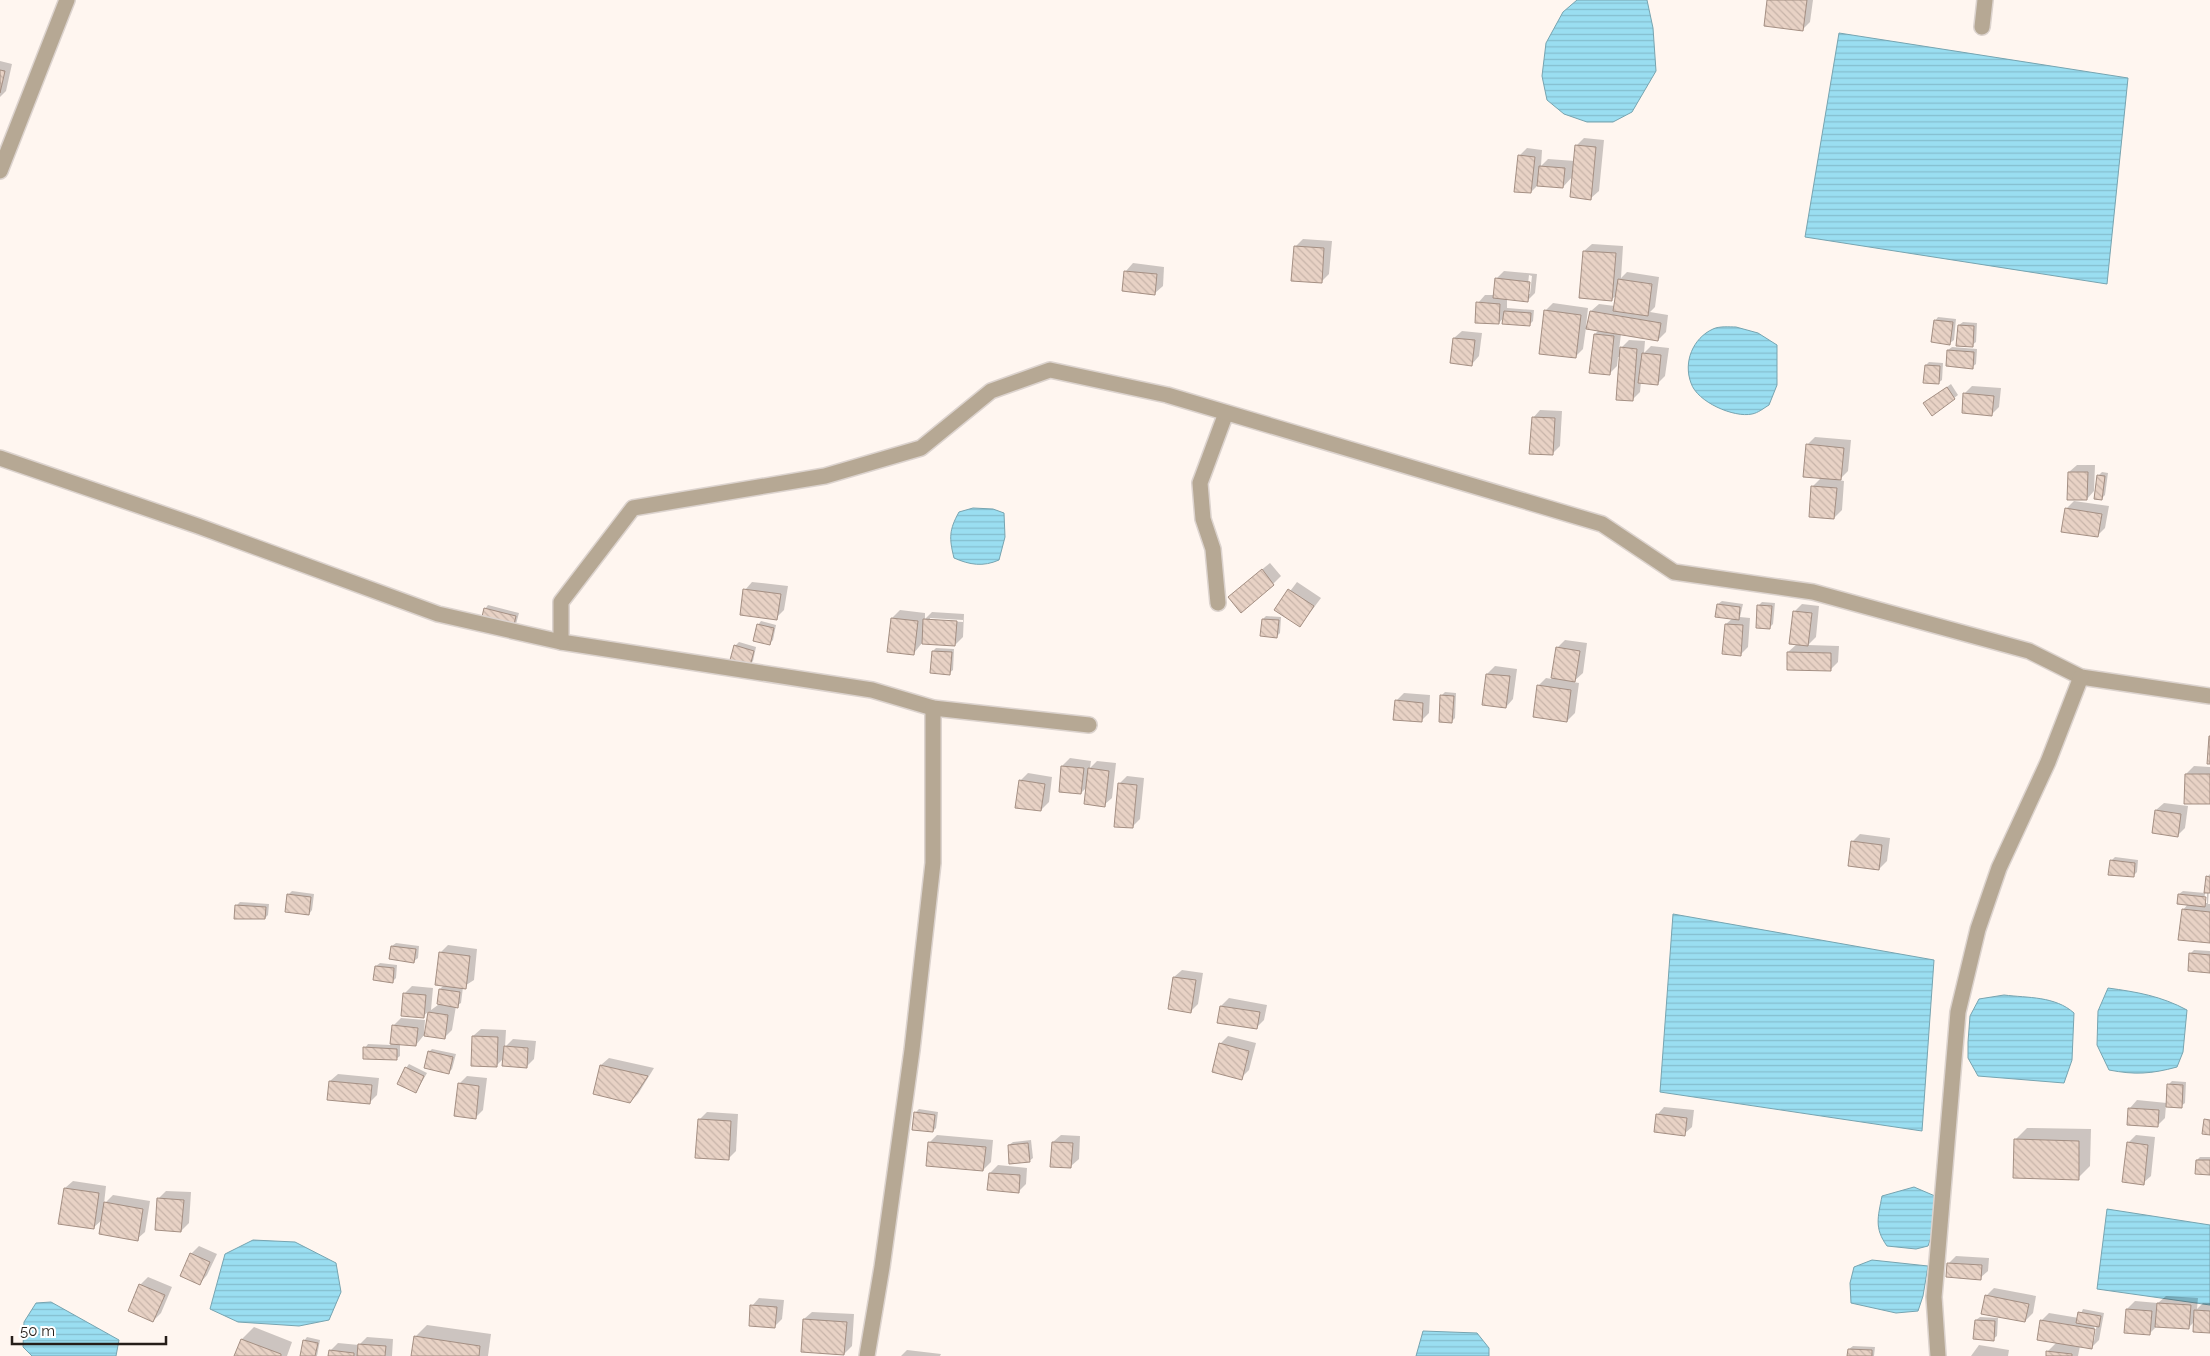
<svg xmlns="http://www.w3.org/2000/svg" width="2210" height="1356" font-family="Raleway,sans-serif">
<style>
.water{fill:url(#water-rules);stroke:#77a4b0}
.shadow{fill:#0003;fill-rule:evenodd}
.building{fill:url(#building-back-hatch);stroke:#a48f83}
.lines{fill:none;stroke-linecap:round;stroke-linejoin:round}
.minor-casing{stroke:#dcd3ce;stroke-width:18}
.minor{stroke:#b6a894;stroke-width:15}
</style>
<defs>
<pattern id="water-rules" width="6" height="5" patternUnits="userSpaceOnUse" patternTransform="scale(1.25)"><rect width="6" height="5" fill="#9adef1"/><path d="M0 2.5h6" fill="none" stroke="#85bece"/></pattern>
<pattern id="building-back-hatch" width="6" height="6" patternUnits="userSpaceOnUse" patternTransform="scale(1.25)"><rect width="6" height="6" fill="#e8d2c5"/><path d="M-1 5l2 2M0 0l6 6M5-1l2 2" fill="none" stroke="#c7b4a9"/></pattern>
</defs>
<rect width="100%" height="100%" fill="#fff6f0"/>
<g class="water">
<path d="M1577,0h70l6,28 3,43 -24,41 -19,10h-26l-23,-8 -17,-14 -5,-24 4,-33 17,-31z"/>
<path d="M1839,33l289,45 -21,206 -302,-47z"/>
<path d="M1736,327l22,6 19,12v40l-8,20c-5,3 -11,8 -17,9 -18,4 -55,-12 -61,-31 -8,-21 2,-45 22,-54 6,-3 16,-2 23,-2z"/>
<path d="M973,508l20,1 11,4 1,24 -6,23c-16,7 -29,5 -45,-2 -5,-20 -5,-28 5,-46z"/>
<path d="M1673,914l261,46 -12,171 -262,-39z"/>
<path d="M2108,988c29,4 53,8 79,22l-4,42 -6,15c-26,7 -42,8 -68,3l-12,-25 1,-34z"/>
<path d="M2004,995c24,3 51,1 70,18l-2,47 -8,23 -86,-7 -10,-18v-16l2,-26 9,-17z"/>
<path d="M1914,1187l21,9 -2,36 -5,14 -12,3 -29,-3c-13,-18 -9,-29 -5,-50z"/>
<path d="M2107,1209l103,16v80l-113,-16z"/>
<path d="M253,1240l42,2 41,21 5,29 -12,28 -30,6 -61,-4 -28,-13 15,-55z"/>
<path d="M1872,1260l56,6 -5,30 -5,15 -22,2 -45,-10 -1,-20 4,-16z"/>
<path d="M51,1302l68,38 -3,16h-84l-9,-9 1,-25 12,-19z"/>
<path d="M1423,1331l54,2 12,15v8h-73z"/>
</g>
<g class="shadow">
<path d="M1768,0h45l-3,22 -8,8z"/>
<path d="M0,61l12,3 -6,27 -6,6z"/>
<path d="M1584,138l20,2 -5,51 -8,7 -18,-22 -10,11 -25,-2 -7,7 -12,-36 8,-8 15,2 -1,16 7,-7 27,2 1,-15z"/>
<path d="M1303,239l29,2 -3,33 -8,8 -26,-35z"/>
<path d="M1592,244l31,2 -2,32 6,-6 32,5 -4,30 -5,5 18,3 -2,17 -8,8 -37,-6 -2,16 10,-10 16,1 -1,12 7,-7 18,2 -4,28 -8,8 -16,-2 -1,10 -8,8 -11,-43h-3l-1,9 -8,8 -14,-40 4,-4 -13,-2 -3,21 -8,8 -30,-46 8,-8 35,5 -2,18h2l3,-15 8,-7 16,2 2,-11 -5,4 -28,-48z"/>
<path d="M1133,263l31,4 -1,19 -8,7 -29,-22z"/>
<path d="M1504,271l33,3 -2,19 -8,8 -20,-2v9l27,2 -1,11 -4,4 -25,-8 -5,6 -21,-20 7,-8h9l2,-16zM1529,275l3,1 -2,18h-3z"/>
<path d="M1938,317l18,2 -2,21 -4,3 -15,-22z"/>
<path d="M1963,322l14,1 -1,19 -4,3 -13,-20z"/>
<path d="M1462,331l20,2 -3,23 -7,8 -18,-26z"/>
<path d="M1952,347l25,2 -1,15 -4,3 -24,-17z"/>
<path d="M1929,362l14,1 -1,17 -4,3 -12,-18z"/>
<path d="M1951,384l7,11 -25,19 -4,-14z"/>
<path d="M1972,386l29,2 -2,19 -7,7 -28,-20z"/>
<path d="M1540,410l22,1 -2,35 -8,8 -19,-36z"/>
<path d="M1815,437l36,3 -3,31 -9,9 5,1 -2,29 -8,8 -21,-32 9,-9 -15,-32z"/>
<path d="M2077,465h18l-1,26 -7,8 -18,-27z"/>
<path d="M2102,472l6,1 -3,22 -3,3 -4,-22z"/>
<path d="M2074,501l35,5 -4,22 -8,8 -31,-27z"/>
<path d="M1270,563l11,13 -8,8 -35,5z"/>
<path d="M752,582l36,4 -4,24 -8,8 -31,-28z"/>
<path d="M1297,582l24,16 -21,28 -24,-16z"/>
<path d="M1722,601l21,3 -3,13 10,1 -2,29 -8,8 -14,-31 7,-6 -15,-14z"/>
<path d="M1762,602l13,1 -2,21 -4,4 -10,-23z"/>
<path d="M1802,604l17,2 -3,31 -8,8 31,1 -1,16 -7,7 -43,-17 9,-8 -3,-32z"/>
<path d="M488,605l31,8 -3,11 -4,3 -27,-18z"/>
<path d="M900,610l25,3v6l7,-7 32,2 -1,23 -8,8 -33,-2 -8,10 -25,-2 3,-33zM930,618l33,2v2l-33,-2z"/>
<path d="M1266,616l15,1 -1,16 -3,3 -14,-17z"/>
<path d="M761,621l15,4 -3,15 -3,3 -12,-18z"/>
<path d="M1565,640l22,3 -4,30 -10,9 6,1 -4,30 -8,8 -29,-35 8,-8 6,1 5,-31z"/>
<path d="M739,642l17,5 -3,14 -4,4 -14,-19z"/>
<path d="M936,648l18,1 -1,21 -4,3 -16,-22z"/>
<path d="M1495,666l22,3 -4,30 -7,8 -19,-33z"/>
<path d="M1445,692l11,1 -1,25 -4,4 -9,-27z"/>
<path d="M1404,693l26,2 -1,18 -8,8 -25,-20z"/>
<path d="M1070,758l21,3 -1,7 7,-7 19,2 -4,35 -8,7 -17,-18 -6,6 -19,-27z"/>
<path d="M2194,766l16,1v36l-24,-29z"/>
<path d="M1028,773l24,4 -3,25 -8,8 -21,-29z"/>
<path d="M1127,776l17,2 -4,41 -8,8 -13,-43z"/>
<path d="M2164,803l24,3 -3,22 -8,8 -21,-26z"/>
<path d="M1860,834l30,4 -3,23 -8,8 -27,-27z"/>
<path d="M2115,857l23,3 -1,12 -4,4 -22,-15z"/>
<path d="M2210,874l-2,30h2v38l-27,-32 5,-6 -9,-10 4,-3 22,2 -1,10h3v-26z"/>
<path d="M292,891l22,3 -2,16 -3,4 -21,-19z"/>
<path d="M240,902l29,2 -1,11 -3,3 -29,-12z"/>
<path d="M396,943l23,3 -1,12 -4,3 -22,-15z"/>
<path d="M448,945l29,4 -3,31 -11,7 -2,16 -5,3 -4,24 -8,8 -20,-3 -8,10 -16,-1v12l-4,3 -31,-11 3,-4 23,1 2,-19 8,-8 24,2 -1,12h2l3,-21 -6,5 -19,-22 8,-8 21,2 -2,22 7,-5 2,-16 4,-4 -4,-32z"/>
<path d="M2194,950l16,1v21l-19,-19z"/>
<path d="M380,963l17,2 -1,13 -4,4 -16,-16z"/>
<path d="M1182,970l21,3 -5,31 -8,8 -16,-35z"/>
<path d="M1229,998l38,7 -3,15 -8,8 -38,-6 3,-16z"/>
<path d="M481,1029l25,1 -1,17 8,-8 23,2 -2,18 -8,8 -22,-9 -8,8 -23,-30z"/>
<path d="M1228,1036l28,7 -7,27 -8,8 -21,-34z"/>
<path d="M432,1049l24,5 -4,15 -3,3 -20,-20z"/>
<path d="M609,1058l45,10 -16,26 -8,8 -29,-37z"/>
<path d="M409,1064l18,9 -11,19 -10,-24z"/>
<path d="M338,1074l41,4 -2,17 -8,8 -39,-22z"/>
<path d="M467,1076l20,2 -4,32 -8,8 -16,-34z"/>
<path d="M2172,1081l14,1 -1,21 -4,3 -15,-1 -1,13 -8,8 -27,-18 7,-8 30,3 2,-19z"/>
<path d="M1664,1107l30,3 -2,17 -8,7 -27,-19z"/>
<path d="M919,1109l19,3 -2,16 -3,3 -18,-18z"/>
<path d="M707,1112l31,2 -2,37 -8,8 -29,-39z"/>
<path d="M2027,1128l64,1 -1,37 -12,12 -63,-38z"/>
<path d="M937,1135l56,5 -2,22 -8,8 -54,-27z"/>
<path d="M1061,1135l19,1 -1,23 -8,7 -18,-24z"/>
<path d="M2136,1135l19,2 -4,39 -8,7 -15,-40z"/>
<path d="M1031,1140l2,18 -4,3 -20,-16 4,-3z"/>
<path d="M2200,1157h10v16l-13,-13z"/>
<path d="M998,1165l29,3 -1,16 -8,8 -28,-19z"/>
<path d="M73,1181l33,5 -2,18 9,-9 37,6 -5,31 -8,7 -34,-20 -10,9 -28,-40z"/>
<path d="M166,1191l25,1 -2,31 -8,8 -22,-33z"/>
<path d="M199,1246l18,8 -10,21 -7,8 -9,-29z"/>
<path d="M1956,1256l33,2 -1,13 -8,7 -32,-14z"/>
<path d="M148,1277l24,10 -11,26 -8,8 -13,-36z"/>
<path d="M1994,1288l42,8 -3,17 -8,8 -39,-25z"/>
<path d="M2166,1296l32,2 -1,11 6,-6h7v29l-15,-11 -7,7 -31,-2 -8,8 -22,-25 8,-8 23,2z"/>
<path d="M759,1298l25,2 -2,19 -8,8 -22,-21z"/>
<path d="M2083,1309l21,4 -5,27 -8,8 -11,-2 -2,10h-31l1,-5 9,-9 -16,-21 8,-8 30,5zM2095,1323h2l-3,18h-2z"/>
<path d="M812,1312l42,2 -2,32 -8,8 -40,-35z"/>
<path d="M1980,1317l18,1 -1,18 -4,3 -17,-19z"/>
<path d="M427,1325l64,9 -3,22h-75l2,-19z"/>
<path d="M254,1327l38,15 -5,14h-52l7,-17z"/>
<path d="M307,1337l13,3 -3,16h-16l3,-15z"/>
<path d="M367,1337l26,2 -1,17h-62v-5l8,-8 21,2z"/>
<path d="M1979,1345l30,5 -1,6h-37z"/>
<path d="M1853,1346l22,1 -1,9h-25v-7z"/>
<path d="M907,1350l34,4 -1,2h-39z"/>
</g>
<g class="building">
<path d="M1767,0h40l-4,31 -39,-5z"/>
<path d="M0,70l5,1 -5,22z"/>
<path d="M1575,145l21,2 -5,53 -21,-3z"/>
<path d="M1518,155l17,2 -4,36 -17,-1z"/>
<path d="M1539,166l26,2 -2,20 -26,-2z"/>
<path d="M1294,246l30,2 -2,35 -31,-2z"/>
<path d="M1583,251l33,2 -4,48 -33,-3z"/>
<path d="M1124,271l33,3 -2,21 -33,-4z"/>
<path d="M1495,278l35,4 -2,20 -35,-4z"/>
<path d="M1618,279l34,5 -4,32 -35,-5z"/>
<path d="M1476,302l24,2 -1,20 -24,-1z"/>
<path d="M1544,310l37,5 -5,43 -37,-4z"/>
<path d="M1504,311l27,2 -1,13 -28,-2z"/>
<path d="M1590,311l71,12 -3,18 -72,-12z"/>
<path d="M1934,320l19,2 -3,23 -19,-3z"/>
<path d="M1958,325l16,1 -1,21 -17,-1z"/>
<path d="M1594,334l20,2 -4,39 -21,-2z"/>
<path d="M1453,338l22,2 -3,26 -22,-3z"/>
<path d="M1620,347l17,2 -4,52 -17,-1z"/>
<path d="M1947,350l27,2 -1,17 -27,-3z"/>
<path d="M1642,353l19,2 -3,30 -20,-2z"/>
<path d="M1925,365l15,1 -1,18 -16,-1z"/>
<path d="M1947,387l8,12 -23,17 -9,-13z"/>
<path d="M1963,393l31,3 -2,20 -30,-3z"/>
<path d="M1532,417l23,1 -2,37 -24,-1z"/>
<path d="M1806,444l38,4 -3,32 -38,-3z"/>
<path d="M2068,472h20l-1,28h-20z"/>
<path d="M2097,475l8,1 -3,24 -8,-1z"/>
<path d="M1811,486l26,2 -3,31 -25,-2z"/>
<path d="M2065,508l37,6 -4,23 -37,-5z"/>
<path d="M1262,569l12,16 -33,28 -13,-16z"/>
<path d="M743,589l38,5 -4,26 -37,-5z"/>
<path d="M1288,589l26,17 -14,21 -26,-17z"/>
<path d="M1717,604l23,3 -1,13 -24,-3z"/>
<path d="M1757,605l15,1 -2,23 -14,-1z"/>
<path d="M484,608l32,8 -3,13 -32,-8z"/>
<path d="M1793,611l19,2 -4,33 -19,-2z"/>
<path d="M891,618l27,3 -4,34 -27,-3z"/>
<path d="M923,619l34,2 -2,25 -33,-2z"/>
<path d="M1262,619l17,1 -2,18 -17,-2z"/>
<path d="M757,624l17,4 -4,17 -17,-4z"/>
<path d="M1725,624l18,1 -2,31 -19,-2z"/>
<path d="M734,645l20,6 -4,15 -20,-6z"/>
<path d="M1556,647l24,4 -5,31 -24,-4z"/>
<path d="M932,651l20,1 -2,23 -20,-2z"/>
<path d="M1787,652l44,1v18l-44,-1z"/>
<path d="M1486,674l24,2 -4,32 -24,-3z"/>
<path d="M1537,685l34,5 -4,32 -34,-5z"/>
<path d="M1440,695l14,1 -2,27 -13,-1z"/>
<path d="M1395,700l28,3 -1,19 -29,-2z"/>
<path d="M2209,736h1v28h-3z"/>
<path d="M1061,766l23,2 -3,26 -22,-2z"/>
<path d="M1088,768l21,3 -4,36 -21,-3z"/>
<path d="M2185,774h25v30h-26z"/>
<path d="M1019,780l26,4 -4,27 -26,-3z"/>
<path d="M1118,783l19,2 -4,43 -19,-1z"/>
<path d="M2155,810l26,4 -3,23 -26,-4z"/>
<path d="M1851,841l31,4 -3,25 -31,-4z"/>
<path d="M2110,860l25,3 -1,14 -26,-2z"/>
<path d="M2206,876l4,1v16h-6z"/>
<path d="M287,894l24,3 -2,18 -24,-3z"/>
<path d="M2178,894l28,3 -1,10 -28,-3z"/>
<path d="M235,905l31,2 -1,12h-31z"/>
<path d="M2182,909l28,3v31l-32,-3z"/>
<path d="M391,946l25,3 -2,14 -25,-4z"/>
<path d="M439,952l31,4 -4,33 -31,-4z"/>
<path d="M2189,953l21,2v18l-22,-2z"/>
<path d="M375,966l19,2 -1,15 -20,-3z"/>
<path d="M1173,977l23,3 -5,33 -23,-4z"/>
<path d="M439,989l21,3 -2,16 -21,-4z"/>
<path d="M403,993l23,2 -2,23 -23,-2z"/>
<path d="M1220,1006l40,6 -3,17 -40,-6z"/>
<path d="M428,1012l20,3 -3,24 -21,-3z"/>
<path d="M392,1025l26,3 -2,18 -26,-2z"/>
<path d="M472,1036l26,1 -1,30 -26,-1z"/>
<path d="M1219,1043l30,8 -7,29 -30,-8z"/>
<path d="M504,1046l24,2 -1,20 -25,-2z"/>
<path d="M363,1047l34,2v11l-34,-1z"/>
<path d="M428,1051l25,6 -4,17 -25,-6z"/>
<path d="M600,1065l48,11 -18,27 -37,-9z"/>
<path d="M405,1067l19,9 -8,17 -19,-9z"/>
<path d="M329,1081l43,4 -2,19 -43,-4z"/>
<path d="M458,1083l21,3 -3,33 -22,-3z"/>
<path d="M2167,1084l16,1 -1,23 -16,-1z"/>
<path d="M2128,1108l31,2 -1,17 -31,-2z"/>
<path d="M914,1112l21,3 -2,17 -21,-2z"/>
<path d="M1656,1114l31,4 -2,18 -31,-4z"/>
<path d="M698,1119l33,2 -2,39 -34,-2z"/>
<path d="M2204,1119l6,1v15l-8,-1z"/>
<path d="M2014,1139l65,2v39l-66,-2z"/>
<path d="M928,1142l58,5 -3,24 -57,-5z"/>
<path d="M1052,1142l21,1 -2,25 -21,-1z"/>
<path d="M2127,1142l21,3 -4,40 -22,-3z"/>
<path d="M1028,1143l2,19 -21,2 -1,-19z"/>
<path d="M2196,1160h14v15l-15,-1z"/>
<path d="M989,1173l31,2 -1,18 -32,-3z"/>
<path d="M64,1188l35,5 -5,36 -36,-5z"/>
<path d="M157,1198l27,2 -3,32 -26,-2z"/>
<path d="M104,1202l39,7 -5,32 -39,-7z"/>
<path d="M190,1253l20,9 -10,23 -20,-9z"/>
<path d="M1947,1263l35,2 -1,15 -35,-3z"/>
<path d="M139,1284l26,11 -12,27 -25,-11z"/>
<path d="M1985,1295l44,9 -4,18 -44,-8z"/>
<path d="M2157,1303l34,2 -2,24 -34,-2z"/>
<path d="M750,1305l27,2 -2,21 -26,-2z"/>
<path d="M2126,1309l26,2 -2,24 -26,-2z"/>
<path d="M2194,1310l16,1v22l-17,-1z"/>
<path d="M2078,1312l23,4 -2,11 -23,-4z"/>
<path d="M803,1319l44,3 -3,33 -43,-3z"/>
<path d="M1975,1320l20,1 -1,20 -21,-2z"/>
<path d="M2040,1320l55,9 -3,20 -55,-9z"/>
<path d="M414,1336l66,10 -1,10h-68z"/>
<path d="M241,1339l40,15v2h-47z"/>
<path d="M303,1340l15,3 -3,13h-15z"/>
<path d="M358,1344l28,2 -1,10h-28z"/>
<path d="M1848,1349l24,1v6h-25z"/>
<path d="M329,1350l25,3v3h-26z"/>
<path d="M2046,1351l26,3v2h-26z"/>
</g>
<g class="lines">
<defs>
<g id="minor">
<path d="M1982,27l3,-27"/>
<path d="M0,171l67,-171"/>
<path d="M0,458l198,68 240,88 123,28 311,48 61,18 156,17"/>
<path d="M1218,603l-5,-54 -10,-30 -3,-36 26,-70"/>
<path d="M561,642v-40l72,-94 192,-32 96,-28 70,-57 59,-21 117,25 435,129 72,48 139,20 216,59 52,26 129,19"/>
<path d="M867,1356l15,-89 30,-217 21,-187v-155"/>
<path d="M1938,1356l-4,-59 24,-285 20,-83 21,-61 49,-106 33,-85"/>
</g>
</defs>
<use href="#minor" class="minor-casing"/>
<use href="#minor" class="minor"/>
</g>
<path d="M12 1336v8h154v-8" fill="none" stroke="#261e19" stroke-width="2.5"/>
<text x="20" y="1336" font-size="15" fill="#261e19" stroke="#ffffff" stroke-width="4" paint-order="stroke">50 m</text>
</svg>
